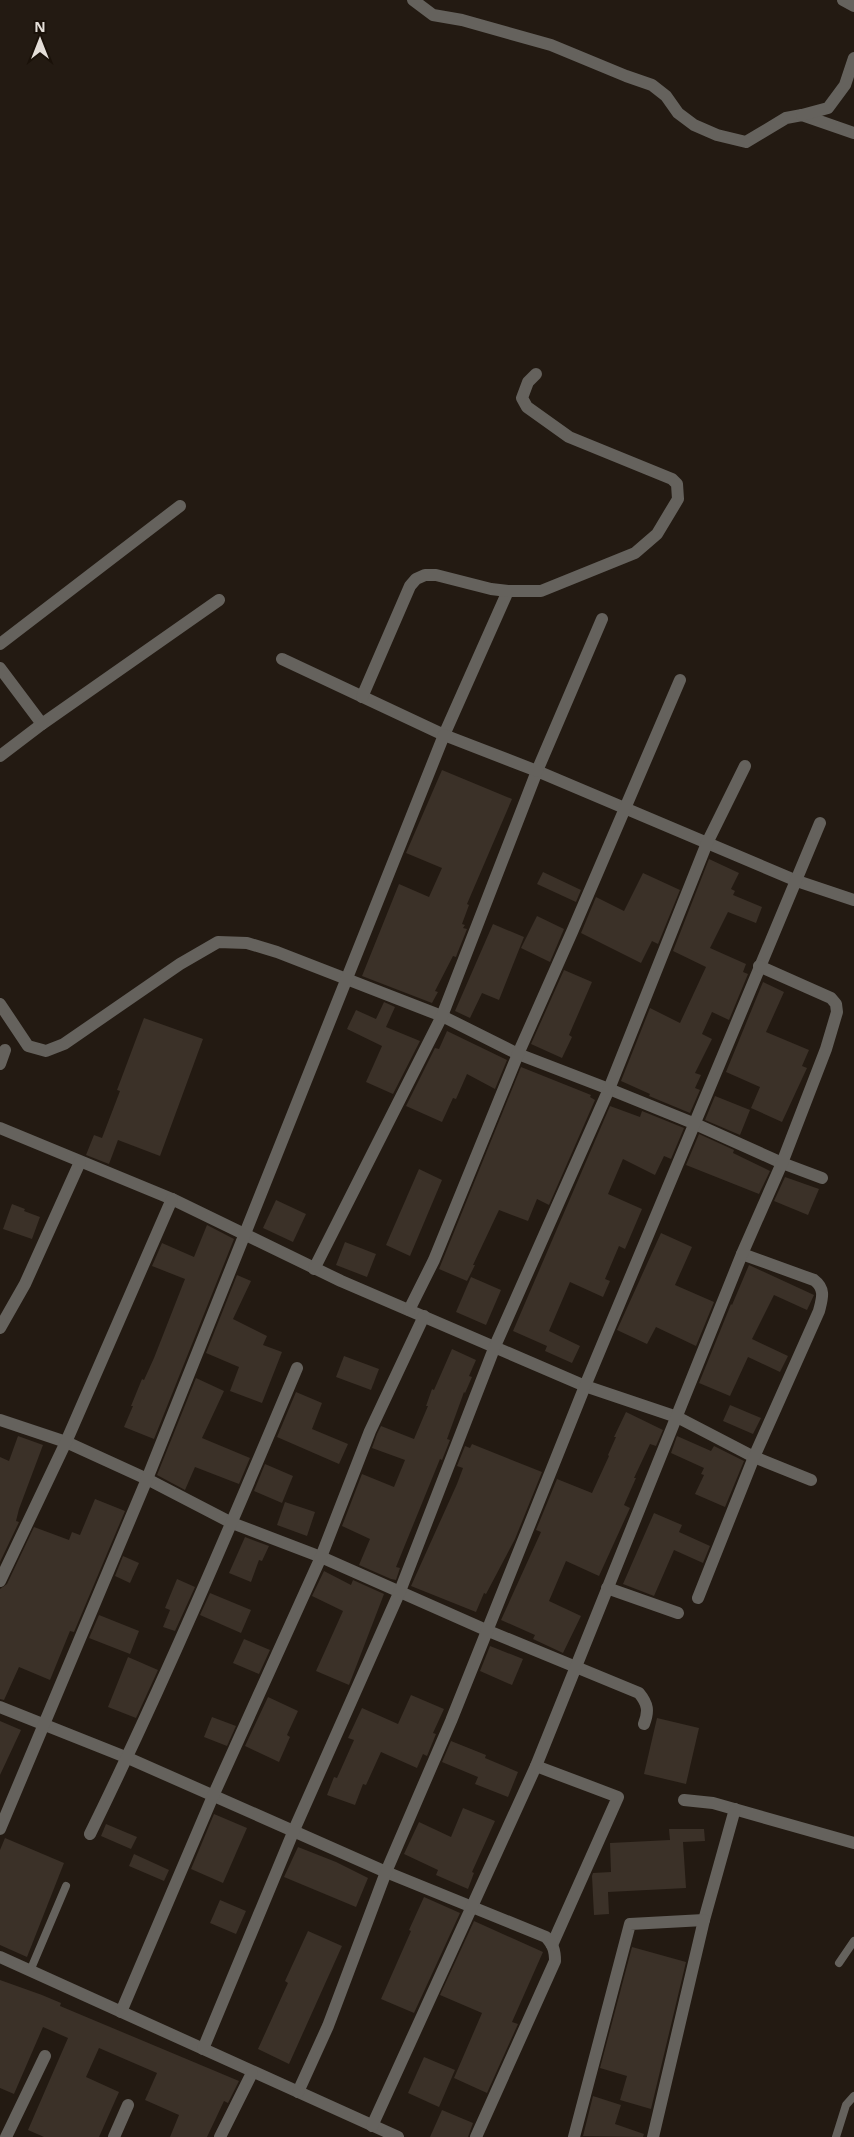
<svg xmlns="http://www.w3.org/2000/svg" width="854" height="2137" font-family="'Noto Sans',sans-serif">
<style>
.building{fill:#3b3128}
.lines{fill:none;stroke-linecap:round;stroke-linejoin:round}
.service{stroke:#65625d;stroke-width:8}
.minor{stroke:#65625d;stroke-width:12}
</style>
<rect width="100%" height="100%" fill="#231a12"/>
<g class="building">
<path d="M442,770l70,29 -45,105 2,1 -7,19 3,1 -2,3 4,1 -10,25 -1,3 -3,-1 -18,35 3,1 -6,11 -70,-27 37,-92 30,13 13,-29 -36,-15z"/>
<path d="M709,859l30,14 -8,16 4,2 -2,4 29,12 -6,16 -28,-11 -18,36 36,16 -3,8 5,2 -19,46 -17,-8 -10,22 10,5 -17,34 6,2 -6,13 5,2 -10,23 -41,-17 1,-2 -29,-13 29,-73 30,15 26,-56 -33,-16z"/>
<path d="M543,872l38,18 -5,12 -39,-18z"/>
<path d="M643,873l37,17 -22,54 -6,-3 -11,22 -60,-30 15,-36 28,14z"/>
<path d="M537,916l27,13 -14,33 -29,-14z"/>
<path d="M493,924l31,13 -25,63 -17,-7 -12,25 -15,-7z"/>
<path d="M564,970l28,12 -23,53 3,2 -10,21 -31,-14z"/>
<path d="M763,982l21,10 -18,40 43,18 -7,16 5,2 -25,54 -31,-14 9,-21 -34,-15z"/>
<path d="M384,1002l11,5 -9,20 34,14 -27,53 -27,-12 16,-36 -35,-17 9,-19 20,9z"/>
<path d="M144,1018l59,21 -43,117 -42,-16 -9,24 -23,-9 8,-20 8,3 18,-47 -3,-1z"/>
<path d="M447,1031l60,29 -12,29 -28,-15 -11,25 -3,-1 -11,24 -36,-16 29,-58 4,1z"/>
<path d="M521,1067l70,28 -1,2 5,3 -46,105 -12,-6 -9,22 -29,-11 -26,55h2l-8,16 -28,-12z"/>
<path d="M715,1096l35,14 -10,25 -35,-15z"/>
<path d="M610,1106l30,11 2,-6 42,17 -13,31 -7,-3 -9,19 -32,-16 -15,35 34,15 -17,40 -6,-3 -14,33 5,2 -7,16 -33,-15 -21,49 31,15 -8,17 -27,-12 2,-5 -34,-15z"/>
<path d="M699,1134l35,16 -1,3 37,18 -11,23 -73,-29z"/>
<path d="M419,1169l23,11 -32,76 -24,-11z"/>
<path d="M785,1177l34,12 -11,26 -34,-14z"/>
<path d="M276,1200l30,14 -13,28 -30,-14z"/>
<path d="M12,1204l13,5 -1,2 16,6 -8,22 -29,-10z"/>
<path d="M207,1225l27,14 -80,200 -30,-12 9,-21h-2l11,-27 2,1 10,-22 31,-79 -33,-13 10,-23 32,14z"/>
<path d="M661,1233l31,14 -17,38 39,17 -18,44 -40,-19 -9,17 -30,-14z"/>
<path d="M345,1242l31,12 -9,23 -31,-12z"/>
<path d="M749,1265l65,30 -7,15 -33,-15 -22,44 36,17 -8,16 -32,-15 -18,39 -31,-13 30,-74 2,-5 1,1z"/>
<path d="M237,1275l14,6 -18,38 34,17 -4,9 19,7 -20,51 -32,-12 9,-24 -33,-14z"/>
<path d="M471,1277l30,13 -15,35 -30,-13z"/>
<path d="M452,1349l24,11 -7,16 3,1 -7,16 -1,-1 -17,47 3,1 -8,20 -2,-1 -44,108 4,1 -4,12 -5,-1 -32,-14 11,-26 -28,-13 20,-52 32,13 11,-27 -33,-12 5,-14 4,-8 33,13 14,-33h-2l6,-17 2,1z"/>
<path d="M344,1356l35,13 -8,21 -35,-13z"/>
<path d="M196,1378l28,13 -22,47 48,20 -11,26 -44,-17 -10,23 -28,-15z"/>
<path d="M296,1392l26,11 -10,26 36,15 -9,20 -62,-27z"/>
<path d="M730,1405l31,13 -8,16 -30,-13z"/>
<path d="M626,1412l37,18 -7,16 -6,-2 -16,34h2l-12,27 6,3 -31,68 -33,-15 -17,40 32,15 -18,37 -30,-14 2,-4 -34,-15 40,-88 -5,-2 21,-51 35,14 17,-37 -1,-1 8,-18h-2z"/>
<path d="M18,1436l25,9 -24,64 -3,12 3,1 -19,40v-105l9,4z"/>
<path d="M677,1436l34,15 3,-5 30,15 -19,46 -30,-13 9,-19 -3,-1 3,-6 -33,-15z"/>
<path d="M472,1444l70,28 -27,67 -29,55 -2,-1 -8,19 -65,-26 46,-102 6,-16 -6,-2 8,-20 5,2z"/>
<path d="M265,1464l28,12 -11,27 -28,-12z"/>
<path d="M95,1499l30,12 -51,121 -4,-1 -20,49 -31,-13 -15,33 -4,-1v-110l7,-5 27,-57 35,13 3,-8 8,3z"/>
<path d="M285,1502l30,10 -8,24 -30,-11z"/>
<path d="M654,1513l28,12 -3,7 31,14 -7,17 -29,-13 -20,46 -31,-12z"/>
<path d="M245,1537l24,9 -7,15 -3,-1 -8,22 -22,-9z"/>
<path d="M123,1556l16,7 -9,20 -15,-7z"/>
<path d="M324,1571l27,14 2,-5 31,14 -35,91 -33,-14 27,-60 -31,-15z"/>
<path d="M177,1579l18,8 -20,44 -12,-4 7,-17 -5,-2z"/>
<path d="M210,1593l41,17 -10,23 -41,-18z"/>
<path d="M99,1615l40,16 -9,23 -41,-16z"/>
<path d="M244,1639l26,11 -11,24 -26,-11z"/>
<path d="M490,1646l33,13 -11,26 -32,-14z"/>
<path d="M128,1657l30,13 -22,48 -28,-11z"/>
<path d="M411,1695l33,14 -11,24 3,1 -9,22 -4,-2 -6,14 -36,-16 -15,33 -3,-1 -8,21 -28,-10 7,-18 3,1 17,-38 -6,-2 14,-30 36,16z"/>
<path d="M268,1697l30,14 -11,24 3,2 -11,25 -34,-16z"/>
<path d="M212,1717l24,9 -9,20 -23,-9z"/>
<path d="M657,1718l42,10 -13,56 -42,-10z"/>
<path d="M0,1721l21,9 -21,45z"/>
<path d="M451,1741l35,14 -1,3 33,14 -10,25 -33,-13 3,-7 -36,-15z"/>
<path d="M463,1808l32,13 -23,51 2,1 -6,16 -32,-14 2,-5 -34,-16 15,-32 32,15z"/>
<path d="M214,1814l33,14 -24,55 -32,-14z"/>
<path d="M106,1824l31,13 -6,12 -30,-13z"/>
<path d="M669,1829h35l1,12 -22,1 3,46 -78,4 1,22 -15,1 -2,-39 1,-3 18,-1 -1,-29 60,-3z"/>
<path d="M5,1838l59,25 -37,94 -27,-12v-95z"/>
<path d="M298,1847l38,15 32,16 -12,29 -72,-30z"/>
<path d="M134,1854l35,16 -5,11 -35,-15z"/>
<path d="M424,1897l36,16 -46,100 -33,-14 30,-68 -2,-1z"/>
<path d="M220,1900l26,11 -10,23 -26,-11z"/>
<path d="M474,1921l69,31 -31,70 6,2 -31,69 -33,-15 28,-65 -42,-18z"/>
<path d="M308,1931l34,15 -53,118 -31,-15 30,-66 -3,-2z"/>
<path d="M632,1947l54,15 -35,147 -31,-9 7,-24 -27,-8z"/>
<path d="M0,1980l42,15 19,8 -1,3 179,75 -11,22 -4,-2 -17,36h-37l9,-22 -34,-15 12,-27 -58,-25 -13,29 33,15 -20,45h-55l-16,-7 40,-92 -25,-11 -29,67 -14,-6z"/>
<path d="M424,2057l31,13 -16,37 -31,-14z"/>
<path d="M593,2096l28,9 -6,19 29,10 -1,3 -60,-1z"/>
<path d="M442,2110l31,13 -5,14h-38z"/>
</g>
<g class="lines">
<g class="service">
<path d="M839,1963l15,-22"/>
<path d="M30,1971l36,-85"/>
<path d="M836,2137l10,-32 8,-9"/>
</g>
<g class="minor">
<path d="M413,0l20,15 29,5 89,25 75,31 26,9 14,11 12,17 16,12 23,10 29,7 40,-24 16,-3 52,18"/>
<path d="M843,0l11,6"/>
<path d="M802,115l26,-7 17,-23 9,-27"/>
<path d="M0,644l180,-138"/>
<path d="M282,659l162,76 64,-144"/>
<path d="M0,668l42,56"/>
<path d="M362,697l48,-111 6,-7 9,-4h11l55,14 17,2h33l94,-38 22,-19 21,-35 -1,-15 -5,-5 -103,-42 -42,-30 -5,-9 6,-16 8,-8"/>
<path d="M0,756l42,-32 177,-124"/>
<path d="M0,1004l28,42 18,5 18,-7 116,-80 38,-22 29,1 30,9 165,64 76,38 91,35 84,34 89,40 40,15"/>
<path d="M0,1064l5,-14"/>
<path d="M0,1128l172,71 169,82 244,105 92,31 77,40 57,23"/>
<path d="M314,1269l128,-253 95,-245 260,110 57,19"/>
<path d="M409,1310l25,-50 84,-206 54,-122 108,-252"/>
<path d="M0,1328l25,-44 55,-122"/>
<path d="M0,1420l66,22 81,37 85,44 89,34 165,73 153,63c9,11 10,18 5,31"/>
<path d="M0,1581l66,-139 106,-243"/>
<path d="M607,1588l71,25"/>
<path d="M698,1598l56,-141 65,-146c3,-12 7,-22 -5,-31l-72,-26"/>
<path d="M0,1707l128,51 258,114 160,65c7,8 9,13 9,24l-79,176"/>
<path d="M536,1766l82,31 -66,148"/>
<path d="M684,1800l29,3 141,40"/>
<path d="M0,1829l147,-350 297,-744 93,36 65,-152"/>
<path d="M90,1834c75,-153 141,-309 207,-466"/>
<path d="M0,1957l398,180"/>
<path d="M121,2012l92,-216 108,-239 49,-126 54,-115"/>
<path d="M203,2049l91,-219 106,-239 95,-245 114,-257 98,-246 38,-77"/>
<path d="M298,2092l30,-66 58,-154 65,-151 134,-335 235,-563"/>
<path d="M372,2126l164,-360 206,-512 40,-91 44,-114 11,-37 -1,-8 -5,-6 -72,-32"/>
<path d="M6,2137l39,-81"/>
<path d="M114,2137l14,-32"/>
<path d="M220,2137l32,-64"/>
<path d="M574,2137l56,-213 74,-4 31,-111"/>
<path d="M653,2137l51,-217"/>
</g>
</g>
<g transform="translate(40 40)" stroke="#1a1109" stroke-width="4" paint-order="stroke">
<path d="M0-4L9 19L0 12L-9 19Z" fill="#e4ded8"/>
<text y="-8" font-size="14" font-weight="bold" text-anchor="middle" fill="#e4ded8">N</text>
</g>
</svg>
